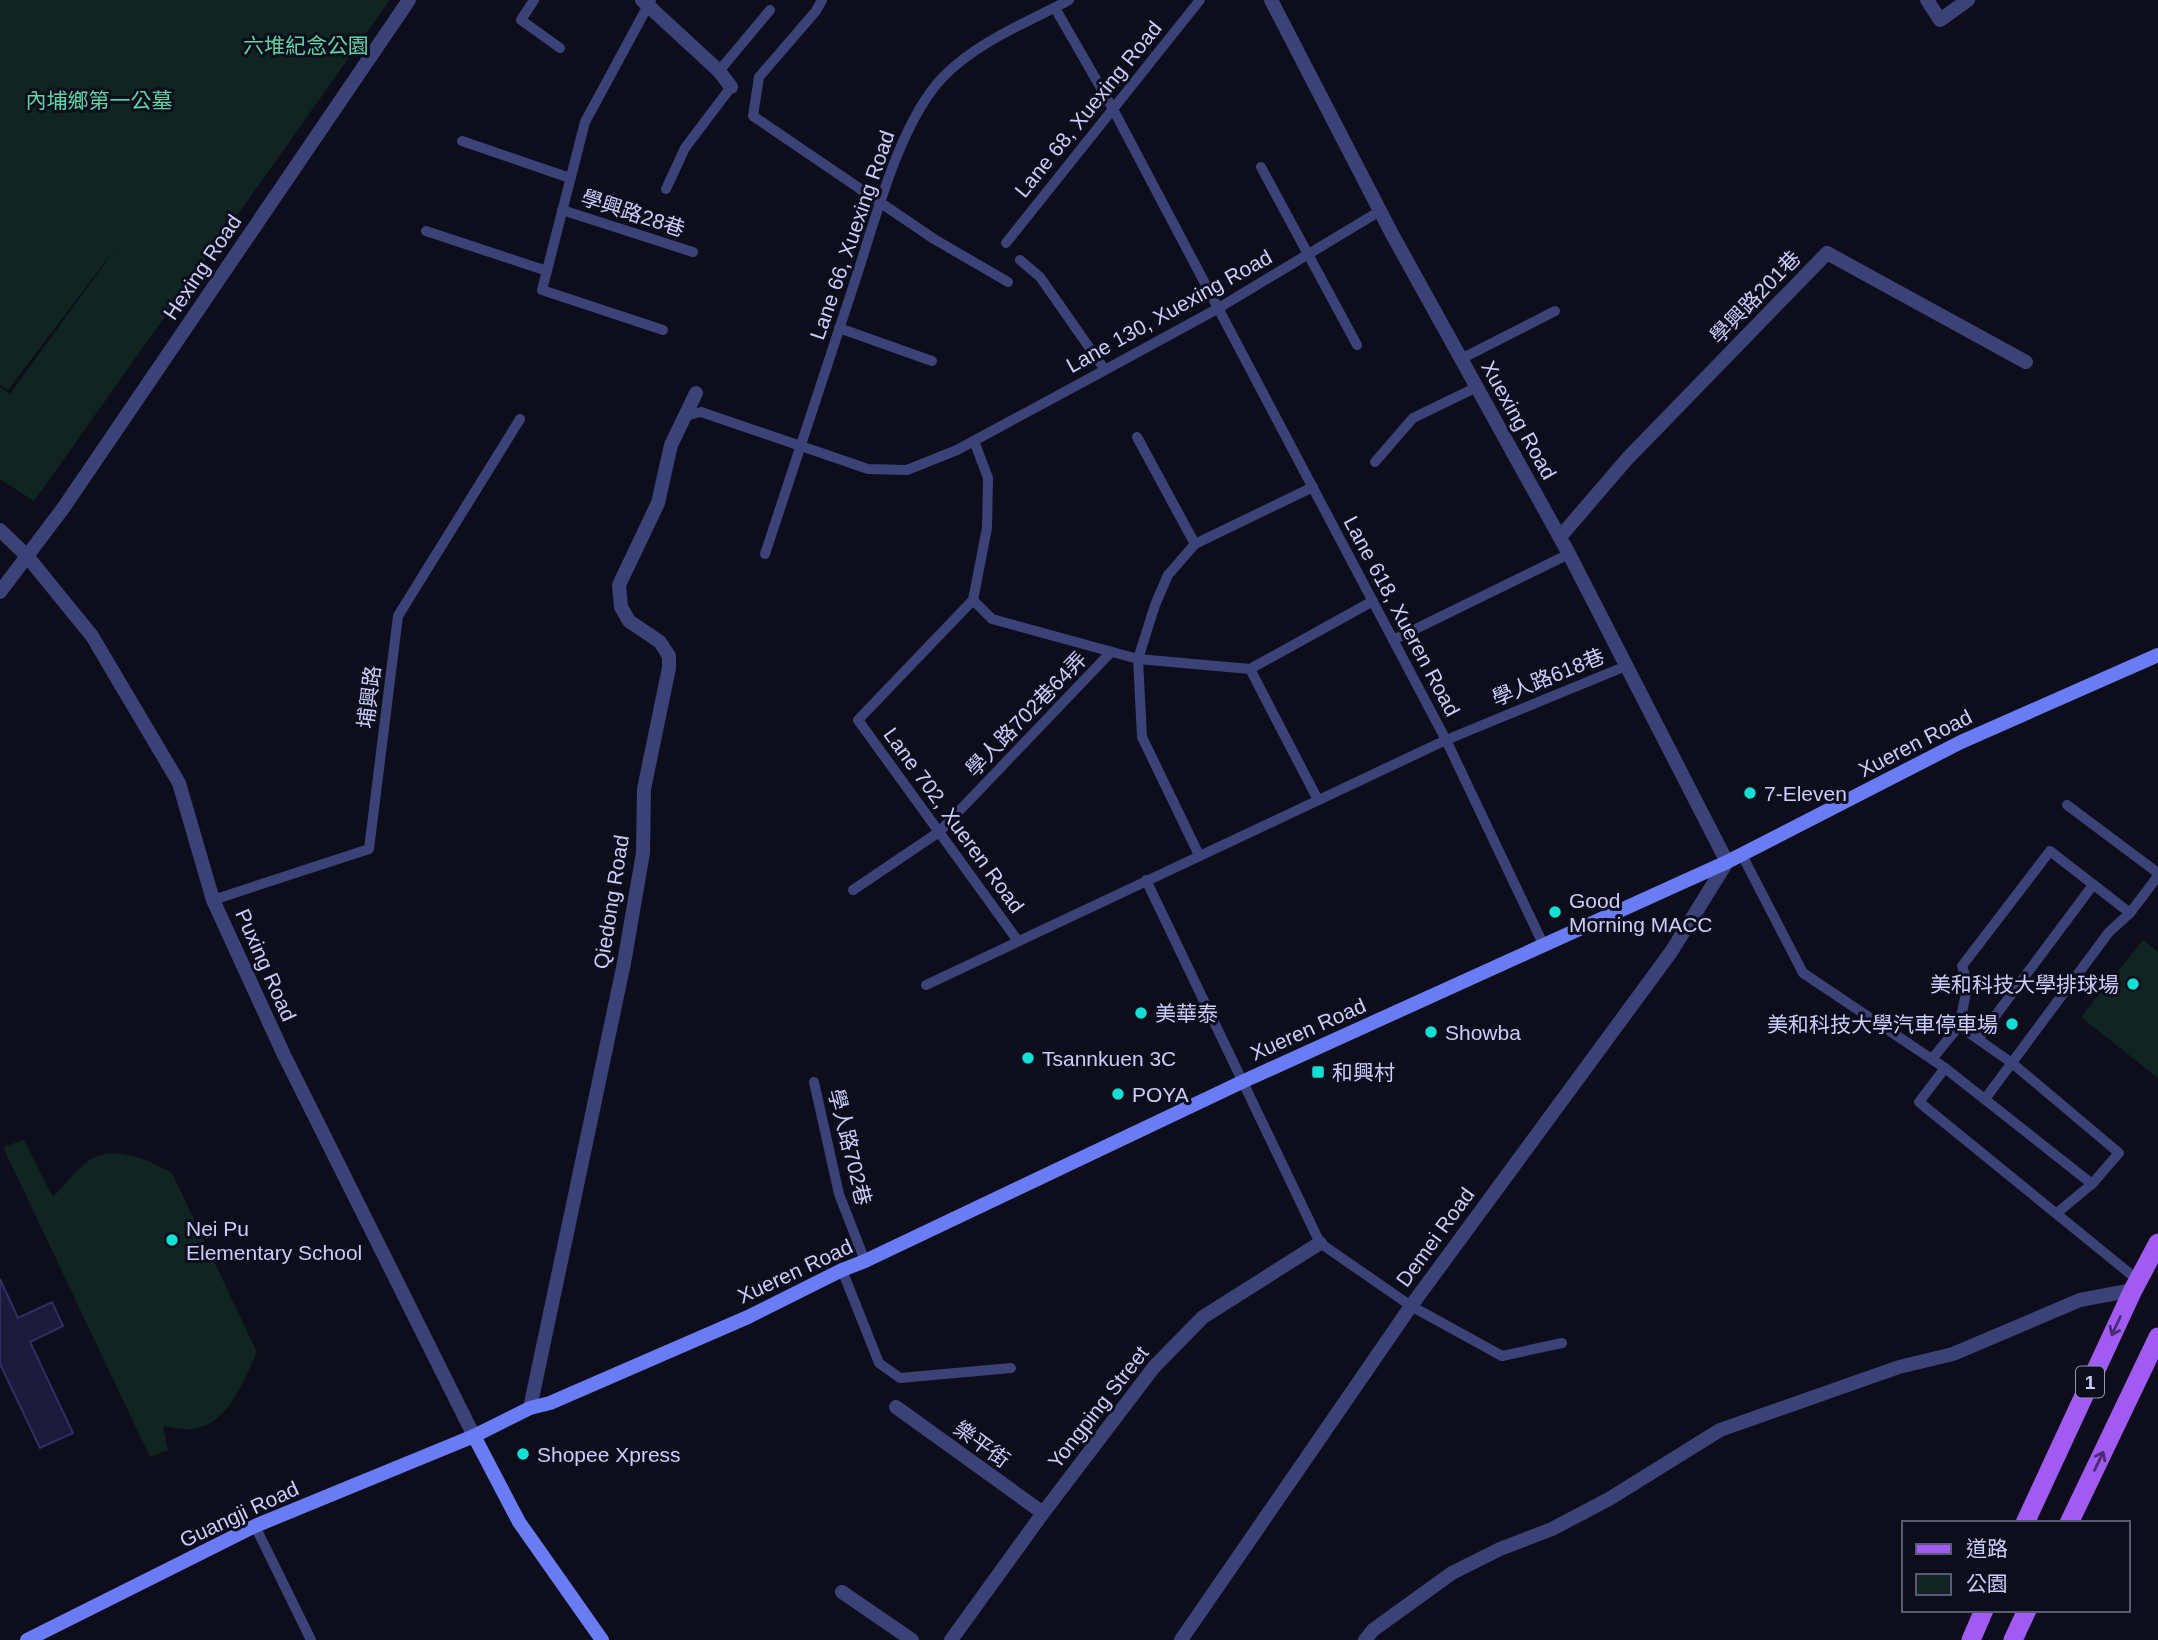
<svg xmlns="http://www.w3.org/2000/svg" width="2158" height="1640" font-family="Arial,'Noto Sans TC',sans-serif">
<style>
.green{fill:#102521}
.building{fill:#1c1a3b;stroke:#312e65;stroke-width:2}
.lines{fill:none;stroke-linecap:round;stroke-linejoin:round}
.service{stroke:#3b4277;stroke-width:10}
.minor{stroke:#3b4277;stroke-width:14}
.secondary{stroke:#6a7cf3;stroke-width:14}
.primary{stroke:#a25bf2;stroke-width:19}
.oneway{stroke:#492c72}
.poi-dot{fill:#12e0d5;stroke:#0d0d1c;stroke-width:2.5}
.labels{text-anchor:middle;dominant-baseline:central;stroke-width:6;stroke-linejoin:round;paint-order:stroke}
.shield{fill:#0d0d1c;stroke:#9293b8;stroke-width:2}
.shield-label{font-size:19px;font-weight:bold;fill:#cbcdfb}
.park-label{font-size:21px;fill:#5fd4a4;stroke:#0d0d1c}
.street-label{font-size:21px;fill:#cbcdfb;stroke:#0d0d1c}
.poi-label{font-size:21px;fill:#cbcdfb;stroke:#0d0d1c;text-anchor:start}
</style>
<rect width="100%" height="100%" fill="#0d0d1c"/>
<g class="green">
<path d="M0,0h390l-356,501 -34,-22v-92l10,7 114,-157 -116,153 -8,-5z"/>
<path d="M2143,940l15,12v126l-77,-61z"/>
<path d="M24,1140l29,57c12,-12 29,-36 45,-41 26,-8 53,5 74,17l85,179c-12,27 -30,75 -66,77 -9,1 -19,-2 -28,-3l5,24 -18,7 -147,-310z"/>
</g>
<path class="building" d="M0,1279l18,39 34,-16 11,24 -33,16 43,91 -33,15 -40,-84z"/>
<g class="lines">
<g class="service">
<path d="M534,0l-13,20 39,28"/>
<path d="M651,0l-66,122 -43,168 121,40"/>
<path d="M822,0l-6,11 -57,66 -6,39 181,123 74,43"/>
<path d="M1055,8l58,101 333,631 98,206"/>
<path d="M719,71l51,-61"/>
<path d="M462,141l108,37"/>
<path d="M1261,167l96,178"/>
<path d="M666,189l19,-41 46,-61"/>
<path d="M562,210l131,42"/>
<path d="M426,231l121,40"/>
<path d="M1006,243l194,-243"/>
<path d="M1020,260l20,17 65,93"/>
<path d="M839,328l93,33"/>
<path d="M1461,359l94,-48"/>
<path d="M685,416l16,-4 167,57 39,1 50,-20 148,-80 112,-61 163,-98"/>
<path d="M1137,437l58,107"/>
<path d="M1375,462l38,-44 64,-31"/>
<path d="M765,554c30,-91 60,-182 90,-273 20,-60 44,-158 88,-204 34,-35 83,-54 126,-77"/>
<path d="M973,600l-115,120 160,221"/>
<path d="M973,600l19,19 146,40 112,10 68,131"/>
<path d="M973,600l14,-72 1,-50 -14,-37"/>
<path d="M1393,640l176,-86"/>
<path d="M1250,669l123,-68"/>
<path d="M2067,805l91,68"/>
<path d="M1199,855l-57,-118 -4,-78 17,-54 13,-30 27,-31 118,-57"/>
<path d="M1742,855l61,118 142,95"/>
<path d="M1146,880l174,363 91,63 91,50 60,-13"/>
<path d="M853,890l86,-58 172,-180"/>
<path d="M213,900l156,-51 29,-233 122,-197"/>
<path d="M926,985l520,-245 180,-74"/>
<path d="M1978,1039l115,-154"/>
<path d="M1932,1059l27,-33"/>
<path d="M814,1082l25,112 26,67"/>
<path d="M1985,1099l124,-167 21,-19"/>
<path d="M2092,1184l27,-31 -107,-90 -53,-37 9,-42 -6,-18 88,-115 80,62 28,-37"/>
<path d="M2058,1212l34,-28 -147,-116 -26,34 220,179"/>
<path d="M842,1270l37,93 21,15 111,-10"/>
<path d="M255,1526l56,114"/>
</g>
<g class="minor">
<path d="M642,0l77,71 12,16"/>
<path d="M1927,0l13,20 28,-20"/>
<path d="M0,530l27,26 65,80 87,147 34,117 71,155 190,381"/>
<path d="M1560,537l67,-78 200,-206 199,109"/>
<path d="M0,592l64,-85 345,-507"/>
<path d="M896,1407l147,106"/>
<path d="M530,1408l94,-445 19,-110 1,-64 25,-121v-12l-9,-14 -31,-21 -8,-14 -2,-22 39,-82 13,-58 25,-52"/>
<path d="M842,1592l70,48"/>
<path d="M951,1640l92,-127 111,-146 49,-50 117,-74"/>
<path d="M1181,1640l230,-334 260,-354 56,-90 -158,-308 -177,-320 -121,-234"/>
<path d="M1365,1640l8,-10 79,-57 48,-24 52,-20 57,-30 111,-69 179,-63 54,-13 127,-54 53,-10"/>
</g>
<g class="secondary">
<path d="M474,1436l45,86 83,118"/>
<path d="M27,1640l228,-114 219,-90 56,-28 20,-5 198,-86 94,-47 23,-9 379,-180 483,-219 234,-120 197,-87"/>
</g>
<g class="primary">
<path d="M2025,1523l108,-233 25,-47"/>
<path d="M2069,1523l89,-186"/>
<path d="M1971,1640l13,-30"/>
<path d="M2013,1640l14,-30"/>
</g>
</g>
<defs><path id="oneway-shaft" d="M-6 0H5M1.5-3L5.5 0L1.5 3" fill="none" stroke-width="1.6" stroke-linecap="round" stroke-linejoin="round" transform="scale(1.75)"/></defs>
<g class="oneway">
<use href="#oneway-shaft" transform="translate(2116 1326) rotate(115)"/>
<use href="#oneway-shaft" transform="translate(2099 1461) rotate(-64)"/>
</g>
<g class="poi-dot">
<circle cx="1750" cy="793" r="7"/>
<circle cx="1555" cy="912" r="7"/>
<circle cx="2133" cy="984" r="7"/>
<circle cx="1141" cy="1013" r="7"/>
<circle cx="2012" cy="1024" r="7"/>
<circle cx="1431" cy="1032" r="7"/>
<circle cx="1028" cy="1058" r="7"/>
<rect x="1311" y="1065" width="14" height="14" rx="3.5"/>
<circle cx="1118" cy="1094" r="7"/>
<circle cx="172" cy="1240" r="7"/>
<circle cx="523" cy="1454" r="7"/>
</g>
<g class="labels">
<rect class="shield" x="2076" y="1366.5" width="28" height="31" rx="5"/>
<g class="shield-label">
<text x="2090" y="1382">1</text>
</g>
<g class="park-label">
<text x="306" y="45">六堆紀念公園</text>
<text x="99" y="100">內埔鄉第一公墓</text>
</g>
<g class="street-label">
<text transform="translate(1088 109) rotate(-51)">Lane 68, Xuexing Road</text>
<text transform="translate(633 213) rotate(18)">學興路28巷</text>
<text transform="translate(852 235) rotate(-71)">Lane 66, Xuexing Road</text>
<text transform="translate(202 267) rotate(-56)">Hexing Road</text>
<text transform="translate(1755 297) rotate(-46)">學興路201巷</text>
<text transform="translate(1169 311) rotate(-29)">Lane 130, Xuexing Road</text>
<text transform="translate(1519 420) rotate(61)">Xuexing Road</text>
<text transform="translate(1402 616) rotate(62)">Lane 618, Xueren Road</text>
<text transform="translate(1548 677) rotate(-22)">學人路618巷</text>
<text transform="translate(369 697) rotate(-83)">埔興路</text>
<text transform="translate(1026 714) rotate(-46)">學人路702巷64弄</text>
<text transform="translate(1915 743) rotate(-27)">Xueren Road</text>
<text transform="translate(954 820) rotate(54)">Lane 702, Xueren Road</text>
<text transform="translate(611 902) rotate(-81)">Qiedong Road</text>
<text transform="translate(266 965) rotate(66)">Puxing Road</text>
<text transform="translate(1308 1029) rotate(-24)">Xueren Road</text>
<text transform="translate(850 1147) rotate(76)">學人路702巷</text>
<text transform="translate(1435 1237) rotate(-54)">Demei Road</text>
<text transform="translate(795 1271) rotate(-25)">Xueren Road</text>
<text transform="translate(1098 1407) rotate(-52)">Yongping Street</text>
<text transform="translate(982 1444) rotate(36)">樂平街</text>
<text transform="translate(239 1514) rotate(-25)">Guangji Road</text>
</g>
<g class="poi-label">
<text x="1764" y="793">7-Eleven</text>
<text x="1569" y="900">Good<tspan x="1569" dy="24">Morning MACC</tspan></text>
<text x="2119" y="984" text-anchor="end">美和科技大學排球場</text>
<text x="1155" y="1013">美華泰</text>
<text x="1998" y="1024" text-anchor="end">美和科技大學汽車停車場</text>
<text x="1445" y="1032">Showba</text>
<text x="1042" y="1058">Tsannkuen 3C</text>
<text x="1332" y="1072">和興村</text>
<text x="1132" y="1094">POYA</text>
<text x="186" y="1228">Nei Pu<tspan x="186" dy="24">Elementary School</tspan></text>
<text x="537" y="1454">Shopee Xpress</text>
</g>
</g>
<rect x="1902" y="1521" width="228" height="91" fill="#0d0d1c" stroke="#595a75" stroke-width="2"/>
<rect x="1916" y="1544" width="35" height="10" fill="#a25bf2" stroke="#595a75" stroke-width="2"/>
<text x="1966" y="1556" font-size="21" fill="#cbcdfb">道路</text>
<rect x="1916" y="1574" width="35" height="21" fill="#102521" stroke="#595a75" stroke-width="2"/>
<text x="1966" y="1591" font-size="21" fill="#cbcdfb">公園</text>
</svg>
